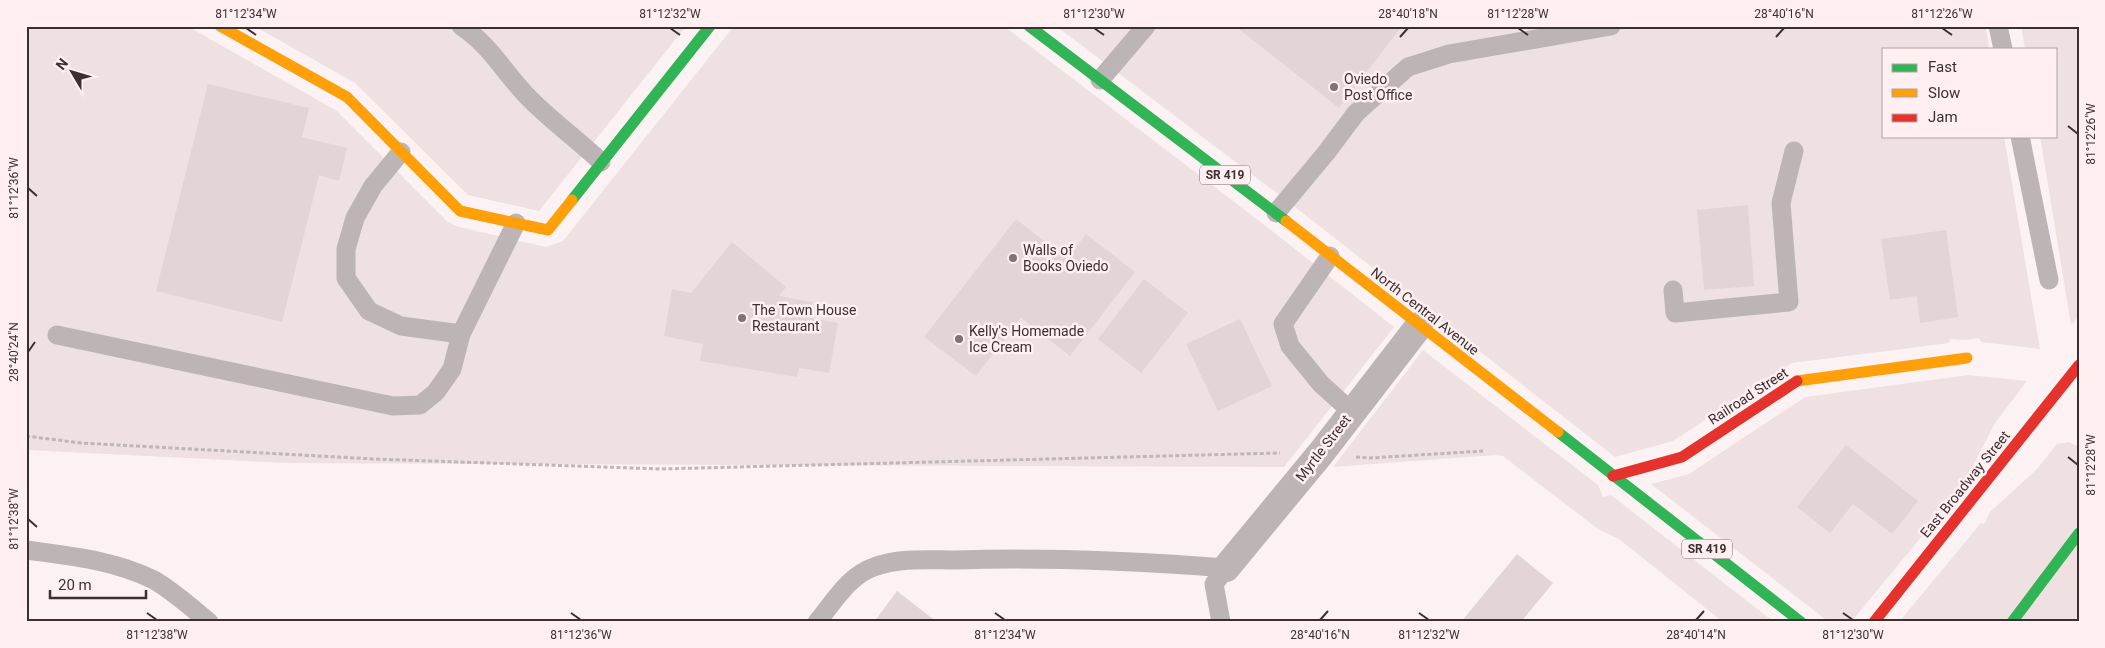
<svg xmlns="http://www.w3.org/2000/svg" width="2105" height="648" font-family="Roboto,sans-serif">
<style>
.built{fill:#efe0e1}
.building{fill:#e3d4d6}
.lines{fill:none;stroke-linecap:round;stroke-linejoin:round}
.path{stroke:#beb6b8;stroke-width:3;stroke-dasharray:4 2.5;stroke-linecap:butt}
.lane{stroke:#bdb5b5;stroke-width:19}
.street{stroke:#bdb5b5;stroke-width:28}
.fast{stroke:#30b455;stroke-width:11}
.slow{stroke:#ff9f0a;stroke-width:11}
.jam{stroke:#e5322d;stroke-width:11}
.ticks{fill:none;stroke:#3a3031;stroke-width:2}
.poi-dot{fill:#7e7475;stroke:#ffeff0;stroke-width:2}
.labels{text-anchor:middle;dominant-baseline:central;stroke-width:5;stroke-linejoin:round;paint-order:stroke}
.shield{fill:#ffeff0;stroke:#75696a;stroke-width:1}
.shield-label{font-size:12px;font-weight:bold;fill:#3a3031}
.poi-label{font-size:14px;fill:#3a3031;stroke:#ffeff0;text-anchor:start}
.street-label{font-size:14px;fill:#3a3031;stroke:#ffeff0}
.neatline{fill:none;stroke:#3a3031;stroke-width:2}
.ticks-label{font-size:12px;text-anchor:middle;fill:#3a3031}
</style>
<rect width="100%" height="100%" fill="#fcf2f4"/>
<g class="built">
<path d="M26,26h161l150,85 111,111 11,5 87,20 17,-6 171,-215h270l263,201 127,100 -110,140 -1000,-4 -258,-13z"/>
<path d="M254,26h432l-147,185 -71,-16 -113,-112z"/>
<path d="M1056,26h930l3,23h-105v87h120l36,213 -59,-7 -2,-4 -14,2 -15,-1 -1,4 -157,20 -119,78 -58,16 -329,-257z"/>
<path d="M2021,26h58v290l-8,9 -31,-189h16v-87h-31z"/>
<path d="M1423,350l175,135 5,12 8,-2 163,127h-51l-104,-83 -21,-10 -95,-73 -8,-1 -162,12z"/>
<path d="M1969,375l58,6 -32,42 -34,66 -110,133h-22l-178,-138 38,-10 116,-77z"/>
<path d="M2069,442l10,5v175h-180l82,-99 3,1 6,-12 47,-43 20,-25z"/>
</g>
<g class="building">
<path d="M1235,26h167l-63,82z"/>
<path d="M208,84l101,24 -7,29 45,11 -8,33 -20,-6 -37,147 -126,-31z"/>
<path d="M1748,205l6,81 -50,4 -7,-80z"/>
<path d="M1016,219l51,40 19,-25 49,38 -65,84 -49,-38 -45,58 -52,-39z"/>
<path d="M1946,230l12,87 -38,6 -3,-27 -27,4 -9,-61z"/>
<path d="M732,242l54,45 -7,9 33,6 -2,16 28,5 -9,50 -30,-5 -2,9 -97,-16 3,-17 -39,-8 8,-47 19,4z"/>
<path d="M1144,279l44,34 -47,60 -43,-34z"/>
<path d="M1240,319l32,67 -54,25 -32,-67z"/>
<path d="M1846,445l72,56 -26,33 -39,-30 -23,29 -33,-26z"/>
<path d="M1517,554l36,29 -32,39h-60z"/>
<path d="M897,591l40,31h-63z"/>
</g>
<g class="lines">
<g class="path">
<path d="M26,436l55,7 293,16 287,10 619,-16"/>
<path d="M1356,457l14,1 113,-7"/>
</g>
<g class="lane">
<path d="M461,26c28,18 43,46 66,70 23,24 50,43 74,66"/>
<path d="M1998,26l5,23"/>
<path d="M1100,80l46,-54"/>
<path d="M2020,136l29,144"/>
<path d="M401,152l-28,34 -18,32 -9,31v29l23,33 32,15 60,8"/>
<path d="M1276,213l50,-60 30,-40 52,-46 41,-13 162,-28"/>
<path d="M1330,256l-47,68 7,22 31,38 31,28"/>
<path d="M1673,290l2,23 114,-11 -8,-99 13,-52"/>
<path d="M57,335l336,71 27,-1 16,-13 16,-23 9,-35 55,-111"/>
<path d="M26,550c44,6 88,10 128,30 19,11 38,28 55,42"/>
<path d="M817,622c16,-19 32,-47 57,-55 25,-10 56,-7 82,-7 90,-3 180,1 270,8"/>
<path d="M1221,622l-7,-38 12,-16"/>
</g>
<path class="street" d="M1226,568l95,-115 98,-127"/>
<g class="fast">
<path d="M1029,26l257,195"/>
<path d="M572,200l138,-174"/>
<path d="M1558,432l243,190"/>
<path d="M2012,622l67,-89"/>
</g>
<g class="slow">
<path d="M220,26l127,71 113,114 88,19 24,-30"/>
<path d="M1286,221l272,211"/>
<path d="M1797,381l170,-23"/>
</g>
<g class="jam">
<path d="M1613,476l69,-19 115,-76"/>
<path d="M1874,622l205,-257"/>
</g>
</g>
<path class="ticks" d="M246,28l10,7M670,28l10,7M1094,28l10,7M1518,28l10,7M1942,28l10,7M1400,37l8,-9M1776,37l8,-9M2068,126l10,8M28,188l9,8M28,352l7,-10M2068,457l10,8M28,519l9,8M147,613l10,7M571,613l10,7M995,613l10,7M1419,613l10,7M1843,613l10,7M1320,620l8,-9M1696,620l8,-9"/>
<g class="poi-dot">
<circle cx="1334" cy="87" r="5"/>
<circle cx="1013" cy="258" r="5"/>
<circle cx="742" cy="318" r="5"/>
<circle cx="959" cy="339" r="5"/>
</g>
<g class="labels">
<g class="shield">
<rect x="1200" y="165.5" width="50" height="19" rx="4"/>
<rect x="1682" y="539.5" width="50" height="19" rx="4"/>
</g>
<g class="shield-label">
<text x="1225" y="175">SR 419</text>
<text x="1707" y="549">SR 419</text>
</g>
<g class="poi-label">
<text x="1344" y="79">Oviedo<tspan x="1344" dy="16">Post Office</tspan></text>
<text x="1023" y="250">Walls of<tspan x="1023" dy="16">Books Oviedo</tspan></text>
<text x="752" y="310">The Town House<tspan x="752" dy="16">Restaurant</tspan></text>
<text x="969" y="331">Kelly's Homemade<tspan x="969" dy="16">Ice Cream</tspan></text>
</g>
<g class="street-label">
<text transform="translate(1425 311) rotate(38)">North Central Avenue</text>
<text transform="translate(1748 396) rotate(-33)">Railroad Street</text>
<text transform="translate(1323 448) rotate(-52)">Myrtle Street</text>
<text transform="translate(1965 484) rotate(-51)">East Broadway Street</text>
</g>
</g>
<rect width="2105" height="648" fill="none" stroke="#ffeff0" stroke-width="55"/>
<rect x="1882" y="48" width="175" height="90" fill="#ffeff0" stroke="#b0a3a4"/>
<rect x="1892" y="64" width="25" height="8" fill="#30b455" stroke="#b0a3a4"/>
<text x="1928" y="72" font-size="15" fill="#3a3031">Fast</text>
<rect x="1892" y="89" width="25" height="8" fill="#ff9f0a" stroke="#b0a3a4"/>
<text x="1928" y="98" font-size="15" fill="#3a3031">Slow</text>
<rect x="1892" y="114" width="25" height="8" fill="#e5322d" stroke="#b0a3a4"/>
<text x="1928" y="122" font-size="15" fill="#3a3031">Jam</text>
<g transform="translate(72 72) rotate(308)" stroke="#ffeff0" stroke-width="4" paint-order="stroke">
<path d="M0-4L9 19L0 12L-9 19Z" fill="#3a3031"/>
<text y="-8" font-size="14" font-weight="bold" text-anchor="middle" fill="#3a3031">N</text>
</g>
<path d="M50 590v8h96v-8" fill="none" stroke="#3a3031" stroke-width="2.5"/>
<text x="58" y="590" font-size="15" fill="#3a3031" stroke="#ffeff0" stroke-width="4" paint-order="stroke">20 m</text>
<rect x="28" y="28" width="2050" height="592" class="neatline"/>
<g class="ticks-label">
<text x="246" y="18">81°12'34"W</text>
<text x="670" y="18">81°12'32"W</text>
<text x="1094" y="18">81°12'30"W</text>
<text x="1408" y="18">28°40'18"N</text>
<text x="1518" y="18">81°12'28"W</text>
<text x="1784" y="18">28°40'16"N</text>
<text x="1942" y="18">81°12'26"W</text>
<text transform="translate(2091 134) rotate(-90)" y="4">81°12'26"W</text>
<text transform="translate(14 188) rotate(-90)" y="4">81°12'36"W</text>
<text transform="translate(14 352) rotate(-90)" y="4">28°40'24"N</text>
<text transform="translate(2091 465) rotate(-90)" y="4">81°12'28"W</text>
<text transform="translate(14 519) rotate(-90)" y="4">81°12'38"W</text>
<text x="157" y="639">81°12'38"W</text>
<text x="581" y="639">81°12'36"W</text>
<text x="1005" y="639">81°12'34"W</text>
<text x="1320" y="639">28°40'16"N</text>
<text x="1429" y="639">81°12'32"W</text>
<text x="1696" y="639">28°40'14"N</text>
<text x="1853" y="639">81°12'30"W</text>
</g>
</svg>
